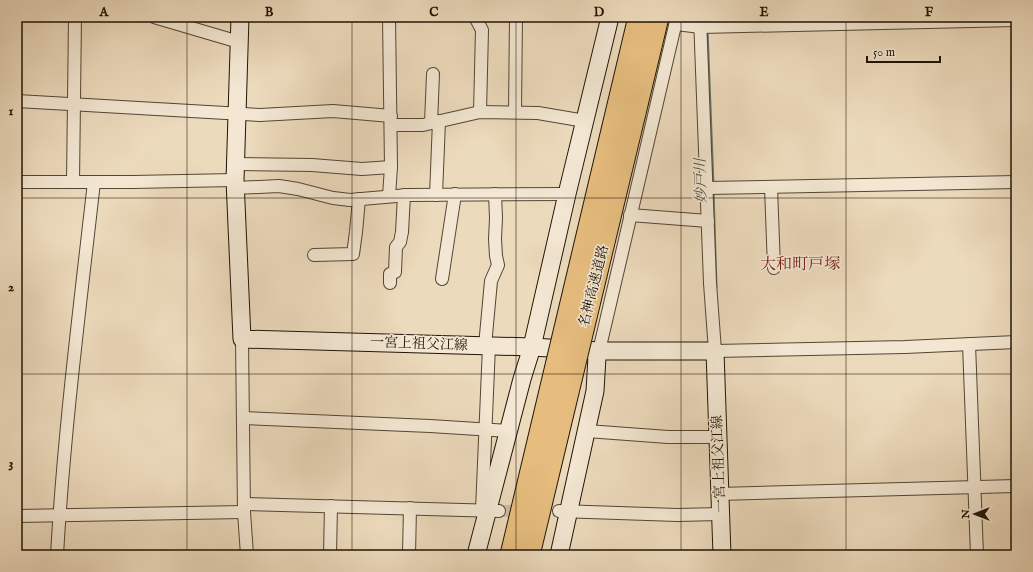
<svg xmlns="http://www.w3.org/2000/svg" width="1033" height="572" font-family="'IM FELL English','Noto Serif JP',serif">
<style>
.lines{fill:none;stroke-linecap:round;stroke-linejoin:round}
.stream{stroke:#68786d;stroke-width:3}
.street-tunnel{stroke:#cdbca1;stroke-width:12;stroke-dasharray:12 6;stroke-linecap:butt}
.street-casing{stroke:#524633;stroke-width:14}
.secondary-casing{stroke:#1f1405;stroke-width:19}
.street{stroke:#f3e7d3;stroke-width:12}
.secondary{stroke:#f3e7d3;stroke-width:17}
.highway-bridge-casing{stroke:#1f1405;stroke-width:23;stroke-linecap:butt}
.highway-bridge{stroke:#e6bd7e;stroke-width:21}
.grid{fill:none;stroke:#1f1405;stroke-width:1;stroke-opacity:0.55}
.labels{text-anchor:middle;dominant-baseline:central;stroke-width:3;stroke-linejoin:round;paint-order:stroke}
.street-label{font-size:14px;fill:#1f1405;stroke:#f3e7d3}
.water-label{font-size:15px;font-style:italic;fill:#4a4e42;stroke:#f3e7d3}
.quarter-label{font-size:16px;fill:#7a1f14;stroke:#f3e7d3}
.neatline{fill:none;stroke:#1f1405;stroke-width:1.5}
.grid-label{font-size:13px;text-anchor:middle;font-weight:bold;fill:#1f1405}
</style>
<rect width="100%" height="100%" fill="#ecdabc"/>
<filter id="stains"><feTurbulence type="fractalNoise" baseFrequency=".005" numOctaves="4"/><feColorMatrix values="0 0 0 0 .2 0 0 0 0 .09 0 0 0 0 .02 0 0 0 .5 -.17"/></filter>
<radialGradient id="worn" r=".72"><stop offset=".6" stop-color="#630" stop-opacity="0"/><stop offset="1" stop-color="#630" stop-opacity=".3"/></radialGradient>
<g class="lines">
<g class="stream">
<path d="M707,29l6,156"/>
<path d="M713,191l3,96"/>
</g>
<path class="street-tunnel" d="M499,511h60"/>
<defs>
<g id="street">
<path d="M154,17l85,25"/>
<path d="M475,17l7,13 -2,82"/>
<path d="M700,17l10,266 5,68 190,-4 111,-5"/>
<path d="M676,24l25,3 315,-7"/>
<path d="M17,101l243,14 73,-4 58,5"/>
<path d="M515,112l1,-95"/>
<path d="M431,123l2,-49"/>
<path d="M391,125h32l57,-13 58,1 47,8"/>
<path d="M235,164l77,1 50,4 29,-2"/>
<path d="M17,182h115l103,-2"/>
<path d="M73,182l2,-165"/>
<path d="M771,187l3,81"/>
<path d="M235,188l44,-2 19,3 35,9 17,2 58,-5 159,-1"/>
<path d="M707,188l309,-6"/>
<path d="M436,195l3,-74"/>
<path d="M389,196l2,-29 -2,-150"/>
<path d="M630,215l78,6"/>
<path d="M314,255l39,-1 3,-22 3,-33"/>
<path d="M442,279l13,-85"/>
<path d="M390,283v-9l5,-2 1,-25 4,-5 2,-10 2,-37"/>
<path d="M242,339l2,173 3,43"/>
<path d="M969,344l8,211"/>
<path d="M485,346l6,-65 7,-16 -2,-9 -1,-17 1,-21 -1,-24"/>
<path d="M599,351l78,-334"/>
<path d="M243,418l187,8 79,5"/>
<path d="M587,431l81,6h49"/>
<path d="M719,494l297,-8"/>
<path d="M244,504l255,7"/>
<path d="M482,510l7,-164"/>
<path d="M559,511l118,4 43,-1"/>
<path d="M17,516l227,-4"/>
<path d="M57,555c7,-125 23,-249 37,-373"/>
<path d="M330,555l1,-49"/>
<path d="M409,555l1,-47"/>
</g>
<g id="secondary">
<path d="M240,17l-5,163 7,159 290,8 67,4h116l7,204"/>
<path d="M476,555l46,-176 10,-32 35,-153 43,-177"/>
<path d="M559,555l36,-164 2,-34 2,-6"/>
</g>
</defs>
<use href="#street" class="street-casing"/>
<use href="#secondary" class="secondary-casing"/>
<use href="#street" class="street"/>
<use href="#secondary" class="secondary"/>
<defs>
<g id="highway-bridge">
<path d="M511,555l128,-538"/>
<path d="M529,555l129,-538"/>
</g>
</defs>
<use href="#highway-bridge" class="highway-bridge-casing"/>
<use href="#highway-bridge" class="highway-bridge"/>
</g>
<path class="grid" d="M187,17v538M352,17v538M516,17v538M681,17v538M846,17v538M17,198h999M17,374h999"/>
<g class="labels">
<g class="street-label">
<text transform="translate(594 286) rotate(-76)">名神高速道路</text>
<text transform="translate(419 344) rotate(2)">一宮上祖父江線</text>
<text transform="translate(719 464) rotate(-92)">一宮上祖父江線</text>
</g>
<g class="water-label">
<text transform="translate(701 181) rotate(-92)">妙戸川</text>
</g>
<g class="quarter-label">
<text x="800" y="265">大和町戸塚</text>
</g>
</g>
<rect width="1033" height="572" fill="none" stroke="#ecdabc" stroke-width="44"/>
<g transform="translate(975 514) rotate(270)" stroke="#f3e7d3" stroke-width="3" paint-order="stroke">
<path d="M0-3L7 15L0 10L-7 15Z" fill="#1f1405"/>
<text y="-6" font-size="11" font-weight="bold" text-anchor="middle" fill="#1f1405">N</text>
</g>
<path d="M867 56v6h73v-6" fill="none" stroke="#1f1405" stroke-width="2"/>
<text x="873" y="56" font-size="12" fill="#1f1405" stroke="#f3e7d3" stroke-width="3" paint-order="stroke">50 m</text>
<rect x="22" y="22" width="989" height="528" class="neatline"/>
<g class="grid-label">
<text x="104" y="16">A</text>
<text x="269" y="16">B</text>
<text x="434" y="16">C</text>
<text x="599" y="16">D</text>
<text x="764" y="16">E</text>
<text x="929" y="16">F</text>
<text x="11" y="115">1</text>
<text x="11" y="291">2</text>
<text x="11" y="467">3</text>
</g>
<rect width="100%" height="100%" filter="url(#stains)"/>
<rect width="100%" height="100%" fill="url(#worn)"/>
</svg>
